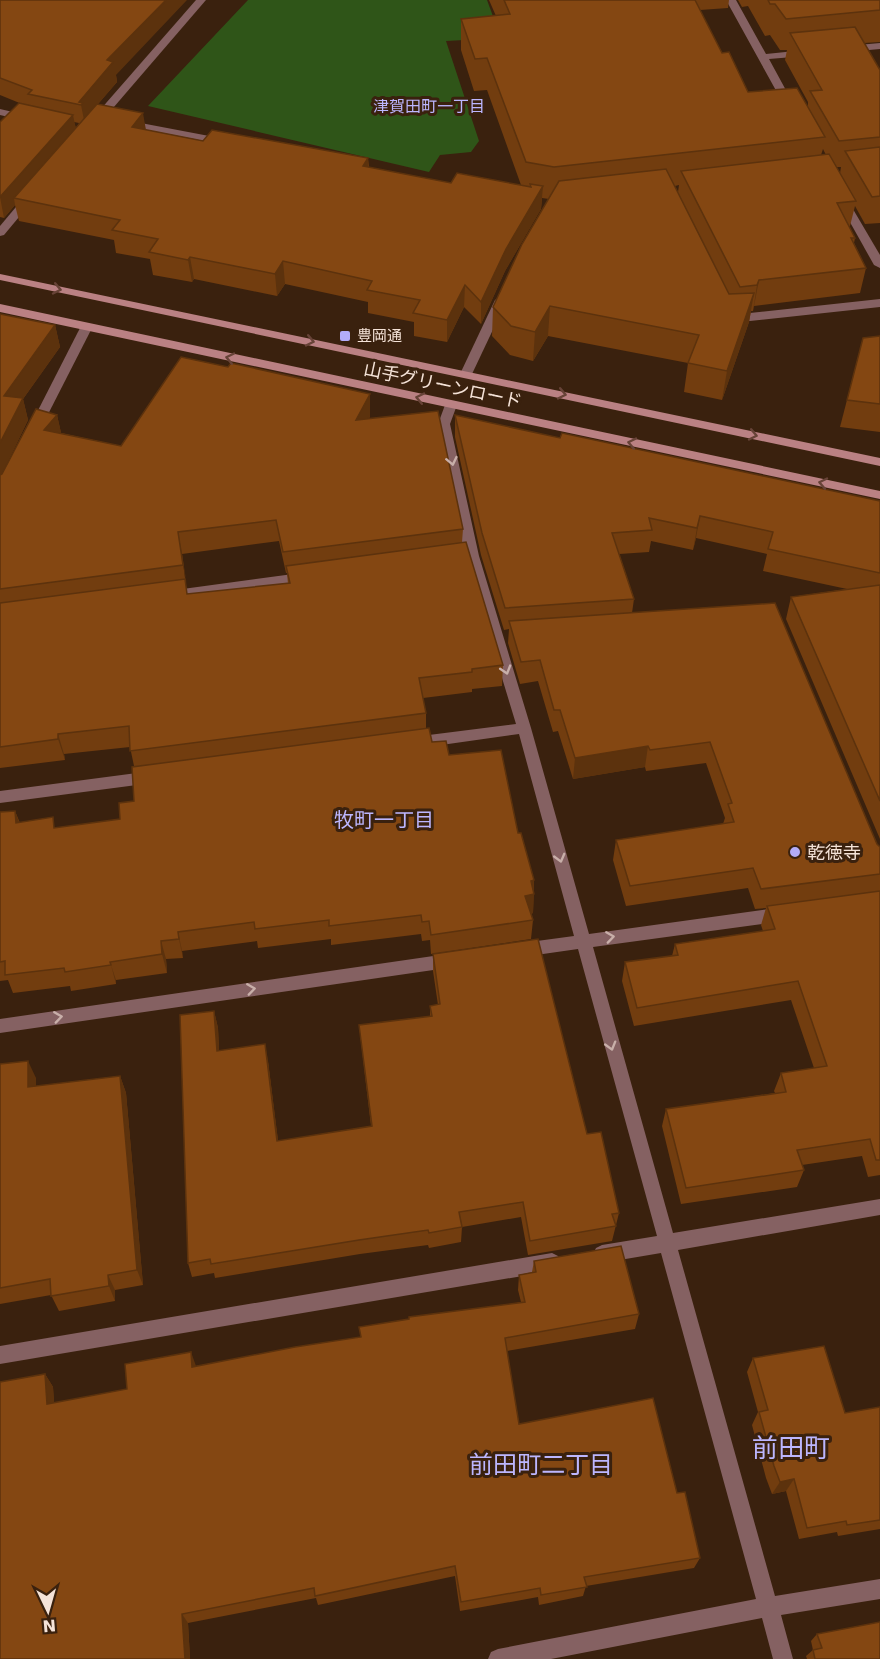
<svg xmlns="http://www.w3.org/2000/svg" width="880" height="1659" font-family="'DejaVu Sans','Noto Sans JP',sans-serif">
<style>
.green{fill:#2f5518}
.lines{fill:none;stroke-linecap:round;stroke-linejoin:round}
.street{fill:#856162;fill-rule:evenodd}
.secondary{fill:#ba8183;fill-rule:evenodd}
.wall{fill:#723d0f;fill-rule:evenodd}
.shaded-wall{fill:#5c320d}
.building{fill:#844712;stroke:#5c320d;stroke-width:1.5}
.oneway{stroke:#674337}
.oneway2{stroke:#c8afa9}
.poi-dot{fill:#b3acf9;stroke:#3a210e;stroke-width:2}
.labels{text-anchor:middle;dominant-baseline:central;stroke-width:6;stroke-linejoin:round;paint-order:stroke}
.far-poi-label{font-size:15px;fill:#f5e3d8;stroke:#3a210e;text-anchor:start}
.far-neighbourhood-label{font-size:16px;fill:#bcb6fe;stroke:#3a210e}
.street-label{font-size:18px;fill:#f5e3d8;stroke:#3a210e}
.poi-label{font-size:18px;fill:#f5e3d8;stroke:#3a210e;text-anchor:start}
.neighbourhood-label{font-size:20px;fill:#bcb6fe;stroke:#3a210e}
.near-neighbourhood-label{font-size:24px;fill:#bcb6fe;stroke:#3a210e}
.near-quarter-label{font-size:26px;fill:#bcb6fe;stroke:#3a210e}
</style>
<rect width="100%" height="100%" fill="#3a210e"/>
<path class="green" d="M248,0h239l14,38 -55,3 33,100 -8,11 -31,3 -11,17 -281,-66z"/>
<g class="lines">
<g class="street">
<path d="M196,0h10l-105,122h-8v-4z"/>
<path d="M726,0h10l30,54 39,-4 5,3 -5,3 -36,3 25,46 -1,2 -9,-2z"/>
<path d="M880,43v6l-33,3 -5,-3 5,-3z"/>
<path d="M0,109l30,7 1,2 -5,3 -26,-6z"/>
<path d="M125,120l100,19 5,3 -5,3 -104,-20 -1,-2z"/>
<path d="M30,194l4,1v4l-30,36 -4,1v-10l26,-31z"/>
<path d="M842,196l5,3 33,56v13l-6,-3 -37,-66z"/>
<path d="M501,296l6,4 -35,74 -2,3h-8l-2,-3 35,-74z"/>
<path d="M880,299v8l-149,16 -6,-4 6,-4z"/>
<path d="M86,324l6,4 -51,100 -2,3h-8l-2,-3 51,-100z"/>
<path d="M451,401l6,4 -7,19 29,132 52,172 58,206 195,-27 6,2 2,5 -2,5 -6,2 -191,26 80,286 207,-34v16l-202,35 97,346 105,-17v20l-99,16 12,44h-20l-11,-41 -211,41h-63l3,-7 7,-3 258,-50 -95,-346 -59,10 -6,-3 -3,-6 3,-6 6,-3 55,-9 -79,-287 -56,8 -6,-2 -2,-5 2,-5 6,-2 52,-7 -55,-202 -106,15 -5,-2 -2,-4 2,-4 5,-2 103,-13 -51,-168 -27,-132 7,-19z"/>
<path d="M308,572l7,5 -7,5 -140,19 -7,-5 7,-5z"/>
<path d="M152,771l5,2 2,4 -2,4 -5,2 -152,20v-12z"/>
<path d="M454,953l6,2 2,5 -2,5 -6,2 -454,66v-14z"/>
<path d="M552,1253l6,3 3,6 -3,6 -6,3 -552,93v-18z"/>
</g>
<g class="secondary">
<path d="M0,274l880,184v8l-880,-186z"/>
<path d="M0,304l880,187v8l-880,-187z"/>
</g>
</g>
<g class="wall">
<path d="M0,0l116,75 1,7 -19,22 48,26 57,11 165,17 1,9 82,16 70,2 -34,-95 -13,1 -13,-41v-31l35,-3 -7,-16h240l-1,8 -28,2 22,43 26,39 60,15v-5l-23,-42 2,-10h-7l-10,-15 -5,1 -17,-30 -6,1 -4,-7h142v42l-16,1 16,27v153l-15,1 -10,-18 -5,20h-1l6,12 -1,5 12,25 -6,25 -106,13 -1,5h-2l-2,11 -27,78 -38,-8 4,-29 -140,-27 -15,25 -23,-6 -18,-19 1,-29 56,-108 -7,-1 -1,11 -36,62 -24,53 -17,-17 -17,35 -33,-6v-14l-46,-9v-11l-83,-18 -8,12 -83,-17 -2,3 -39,-7 -3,-16 -34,-6 -2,-13 -95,-19 -4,-16 -11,13 -4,-1v-95l22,-18 -22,-9zM74,122l5,1 -3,5zM823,149l3,6h-5zM836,167h5l-1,6zM679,185l-1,7 -3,-6z"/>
<path d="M0,314l55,11 5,22 -37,52 5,21 -26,54 55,-59 4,18 60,13 249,-30 -1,3 94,110 -1,13 41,123 -1,21 -30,3v3l-49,6 3,15v15l6,14 17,13 69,78 16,47 -1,33 -2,1 2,6 -2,19 -100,15 -1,-14 -8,1 -1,-7 -90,11v-6l-73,9 -1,-7 -75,10 1,7 -17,1 1,14 -51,7v4l-45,7 -1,-5 -57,7 -5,-13 -8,1v-169l15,-1 5,12 37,5 63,-9 14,-18v-35l-4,-19 -66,7 1,6 -65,8zM279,541l7,32h1l1,11 -101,10 -5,-40z"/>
<path d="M880,336v96l-40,-5 23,-89z"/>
<path d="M455,415l105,23 320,63v338l-94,-220 5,-22 56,-8 -84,-18 4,-17 -71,-16 -3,12 -42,-9 -2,11 -30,2 15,45 -2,14 248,234v328l-12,2 -6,-21 -60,9 2,5 -7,17 -116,17 -19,-78 4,-17 109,-16 -1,-2 7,-18 33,-5 -23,-68 -157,26 -12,-45 3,-19 47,-6 3,-12 88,-13 -2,-6 5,-17 -11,1 -7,-21 -122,18 -13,-46 3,-20 107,-16 2,-6 -19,-55 -60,8 -1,-4 -72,12 -15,-48 -5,1 -15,-51 -18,3 -12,-41 1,-14 -5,1 -23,-75 -26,-118z"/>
<path d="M433,954l154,180 32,79 -7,28 -84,14 -7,-38 -59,10 -1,15 -32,6 -1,-3 -68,9 -145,24 -1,-5 -22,4 -4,-14 26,-252 4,17 1,23 49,10 10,80 93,-15 -12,-101 71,-9v-10l8,-1 -5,-34z"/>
<path d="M0,1064l36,14v8l84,-10 6,17 17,192 -28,5v11l-56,10 -8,-16 -51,9z"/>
<path d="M534,1261l105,53 -4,15 -128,22 12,73 158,69 23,65 -6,10 -108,18 -3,10 -44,9 -1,-8 -78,14 -5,-35 -137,29 -2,-7 -128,25 2,36h-190l45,-285 8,13 1,16 73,-14 69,-23 165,-29 160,-35 -3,-12 1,-15 13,-3z"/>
<path d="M753,1358l92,55 35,-6v122l-42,7 -1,-4 -38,7 -13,-48 -14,3 -6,-16 -14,-53 6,-13 -11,-40z"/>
<path d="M817,1634l63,25h-73l-1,-3 7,-6 -2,-9z"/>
</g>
<g class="shaded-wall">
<path d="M166,0h21l-71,75 1,7 -31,36 -1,7 -4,-20 -2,-3 28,-42z"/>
<path d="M143,113l4,23 -15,-9z"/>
<path d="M73,115l4,19 -63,64 1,7 -11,13 -4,-21z"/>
<path d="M368,158l1,23 -6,-15z"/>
<path d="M543,186l-2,23 -36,62 -24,53v-22l25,-53z"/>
<path d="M190,257l4,22 -2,3 -4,-22z"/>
<path d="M283,261l2,23 -8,12 -2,-22z"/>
<path d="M759,280l-5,26 -1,5 4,-26z"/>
<path d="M465,285l-1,22 -17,35v-22z"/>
<path d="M754,293l-5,29 -27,78 5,-29z"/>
<path d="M550,306l-2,30 -15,25 2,-29z"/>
<path d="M55,325l5,22 -37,52 5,21 -28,58v-35l4,-47z"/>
<path d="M370,394v22l-13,26 -1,-22z"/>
<path d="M57,415l5,22 -18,-7z"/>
<path d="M700,516l-4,22 -3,12 4,-22z"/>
<path d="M178,532l4,22 5,32 -4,-21z"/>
<path d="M58,734l6,20 1,6 -7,-21z"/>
<path d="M648,746l-3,21 -72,12 2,-21z"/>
<path d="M15,811l7,19 -6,-7z"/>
<path d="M534,880l-1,14h1l-1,19 -10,2 2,-19 6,-15z"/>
<path d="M178,932l4,19 1,7 -4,-19z"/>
<path d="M161,941l5,18 1,14 -5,-19z"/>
<path d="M110,962l6,18v4l-5,-19z"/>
<path d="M214,1011l4,17 2,40 -3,-17z"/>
<path d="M265,1044l3,17 12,95 -3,-15z"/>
<path d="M28,1061l8,17v26l-8,-17z"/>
<path d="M120,1076l6,17 17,192 -6,-15z"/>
<path d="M108,1275l7,15v11l-6,-15z"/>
<path d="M191,1352l5,14 -4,1z"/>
<path d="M45,1374l8,13 2,30 -8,-13z"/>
<path d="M794,1479l-8,12 -14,3 8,-12z"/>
<path d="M182,1614l6,9 2,36h-5z"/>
</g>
<g class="building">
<path d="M0,0h166l-59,60 6,2 -34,40 4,1 -2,2 -53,-11 4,-4 -32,-12z"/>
<path d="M504,0h191l27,53 7,-1 19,40 49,-4 28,49 -271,30 -28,-5 -39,-104 -12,1 -14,-40 49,-5z"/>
<path d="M768,0h112v10l-94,9 -11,-15h-5z"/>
<path d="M855,27l25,43v67l-41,4 -29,-50 12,-1 -32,-57z"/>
<path d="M19,103l54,12 -73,82v-75z"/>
<path d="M97,104l46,9 -11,14 71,14 9,-11 156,28 -5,8 88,17 6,-10 74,14 -1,-3 13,2 -37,63 -25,53 -16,-17 -18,35 -34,-7 7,-13 -53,-10 5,-9 -89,-20 -8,13 -85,-17 -2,3 -39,-8 9,-13 -46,-9 8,-10 -106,-22z"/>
<path d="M880,147v49l-8,1 -27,-46z"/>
<path d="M829,154l27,47 -19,2 18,35h-4l15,30 -107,12 -2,5 -17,2 -59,-116z"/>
<path d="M666,169l63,125 25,-1 -27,78 -39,-8 11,-28 -149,-29 -15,26 -24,-6 -18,-19 29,-63 37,-63z"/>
<path d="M0,314l55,11 -51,71 19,2 -23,45z"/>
<path d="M880,336v68l-33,-4 16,-62z"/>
<path d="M181,357l47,10 3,-4 139,31 -14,26 82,-9 25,118 -180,23 -7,-32 -98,12 5,33 -183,24v-114l2,-1 34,-65 21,6 -13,15 77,16z"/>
<path d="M455,415l105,23 2,-5 318,68v72l-112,-24 5,-17 -73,-16 -3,12 -48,-10 3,12 -40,3 22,66 -129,9 -23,-75z"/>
<path d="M466,542l37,123 -31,4v3l-53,6 7,35 -296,38 -1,-25 -71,8v5l-58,8v-144l185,-24 2,15 103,-11 -4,-17z"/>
<path d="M880,585v216l-89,-204z"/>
<path d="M775,603l102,241 3,3v27l-119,15 -8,-21 -123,18 -14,-46 118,-18 -6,-18 4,-1 -22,-61 -60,8 -2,-4 -73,12 -15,-48h-6l-14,-50 -19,2 -12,-41z"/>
<path d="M429,728l3,14 14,-1 3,14 52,-5 17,83h3l13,47 -3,1 3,13 -9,2 8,24 -102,15 -2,-14 -7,1 -1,-7 -92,11v-6l-74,9 -1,-7 -76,10 1,7 -18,2 1,13 -52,8 1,3 -46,7 -1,-4 -59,7v-14l-5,1v-150l15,-1 1,12 37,-6 1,11 66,-9 -1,-16 15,-2 -2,-34z"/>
<path d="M880,891v269h-4l-6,-21 -73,11 7,20 -118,18 -20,-79 120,-17 -5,-19 46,-7 -29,-85 -161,27 -12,-46 53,-7 -3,-11 100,-15 -8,-23z"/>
<path d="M538,939l49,195 14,-2 18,81 -7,1 4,12 -86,15 -7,-39 -64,10 3,15 -33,6 -1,-3 -69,10 -148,24 -1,-5 -22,4 -8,-248 34,-4 3,40 48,-7 12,97 95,-15 -13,-101 73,-9 -2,-10 10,-2 -7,-50z"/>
<path d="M28,1061v26l92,-11 17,194 -29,5 1,11 -58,10 -1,-17 -50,9v-224z"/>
<path d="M621,1246l18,68 -134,24 14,86 134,-26 24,95 8,-1 15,66 -116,19 3,10 -46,8 -1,-7 -79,14 -6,-36 -140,30 -1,-8 -132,26 3,45h-185v-277l45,-8 2,30 80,-15 -2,-25 66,-12 1,15 103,-20 66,-10 -2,-10 50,-8v-2l116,-15 -6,-27 17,-3 -2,-11z"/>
<path d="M824,1346l21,67 35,-6v113l-33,5 -1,-4 -39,7 -13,-49 -14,3 -6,-16 -15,-54 9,-2 -15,-52z"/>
<path d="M880,1622v37h-65l-2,-9 9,-2 -5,-14z"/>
</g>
<defs><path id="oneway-chevron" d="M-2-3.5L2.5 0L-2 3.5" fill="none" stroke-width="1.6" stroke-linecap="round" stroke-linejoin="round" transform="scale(1.5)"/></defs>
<g class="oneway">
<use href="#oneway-chevron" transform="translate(57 289) rotate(12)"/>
<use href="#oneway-chevron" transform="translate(310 341) rotate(12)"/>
<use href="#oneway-chevron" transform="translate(230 358) rotate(-168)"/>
<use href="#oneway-chevron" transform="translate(562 394) rotate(12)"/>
<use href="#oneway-chevron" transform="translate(420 398) rotate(-168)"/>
<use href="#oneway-chevron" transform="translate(753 435) rotate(12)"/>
<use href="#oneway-chevron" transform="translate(632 443) rotate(-168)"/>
<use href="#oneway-chevron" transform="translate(823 483) rotate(-168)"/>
</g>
<g class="oneway2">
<use href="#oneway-chevron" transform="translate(452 461) rotate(78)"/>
<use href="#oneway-chevron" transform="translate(506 670) rotate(73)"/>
<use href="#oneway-chevron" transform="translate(560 858) rotate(75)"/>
<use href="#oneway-chevron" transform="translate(610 937) rotate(-8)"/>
<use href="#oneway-chevron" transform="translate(251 989) rotate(-8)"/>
<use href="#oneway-chevron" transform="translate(58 1017) rotate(-8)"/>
<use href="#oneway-chevron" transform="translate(611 1046) rotate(74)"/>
</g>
<g class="poi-dot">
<rect x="339" y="330" width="12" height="12" rx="3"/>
<circle cx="795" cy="852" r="6"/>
</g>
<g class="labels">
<g class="far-poi-label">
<text x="357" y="336">豊岡通</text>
</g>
<g class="far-neighbourhood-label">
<text x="429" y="106">津賀田町一丁目</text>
</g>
<g class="street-label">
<text transform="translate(443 385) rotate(12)">山手グリーンロード</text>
</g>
<g class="poi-label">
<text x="807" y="852">乾徳寺</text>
</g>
<g class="neighbourhood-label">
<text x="384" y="820">牧町一丁目</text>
</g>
<g class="near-neighbourhood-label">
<text x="541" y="1465">前田町二丁目</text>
</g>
<g class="near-quarter-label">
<text x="791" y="1448">前田町</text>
</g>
</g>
<g transform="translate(48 1611) rotate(175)" stroke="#3a210e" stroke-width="4.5" paint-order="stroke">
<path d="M0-4.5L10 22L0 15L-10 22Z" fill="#f5e3d8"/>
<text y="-9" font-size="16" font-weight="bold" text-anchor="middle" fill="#f5e3d8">N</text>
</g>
</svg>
